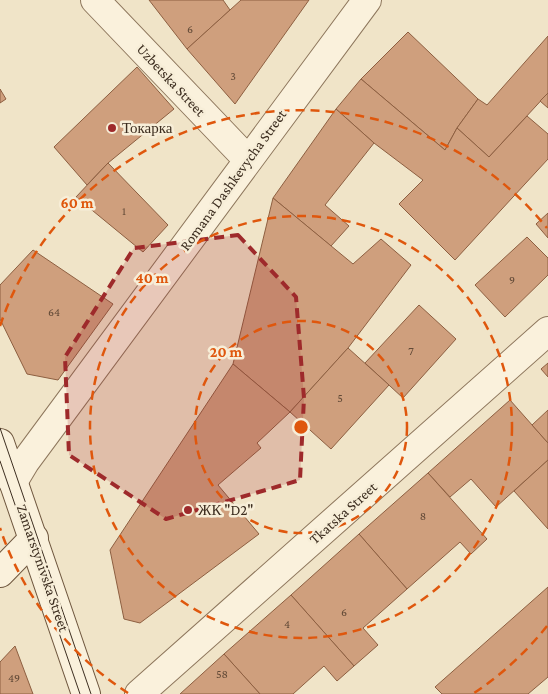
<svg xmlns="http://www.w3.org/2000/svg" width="548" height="694" font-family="'Crimson Pro',serif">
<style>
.building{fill:#cf9f7d;stroke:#8d5f41}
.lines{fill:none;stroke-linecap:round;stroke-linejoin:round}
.street-casing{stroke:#8d765c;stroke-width:30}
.secondary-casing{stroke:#6f573f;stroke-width:30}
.street{stroke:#faf1dc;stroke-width:28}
.secondary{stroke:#faf1dc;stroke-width:28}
.tram{stroke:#3d2e20;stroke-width:1}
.marked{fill:#9e2a2b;fill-opacity:0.2;stroke:#9e2a2b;stroke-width:4;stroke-dasharray:10 6;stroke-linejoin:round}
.ring{fill:none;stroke:#df570d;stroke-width:2.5;stroke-dasharray:9 6}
.poi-dot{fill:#9e2a2b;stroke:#f7eed8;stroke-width:2}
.labels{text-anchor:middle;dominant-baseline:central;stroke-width:5;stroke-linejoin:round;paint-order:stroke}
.number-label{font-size:12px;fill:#624a37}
.street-label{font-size:15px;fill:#3d2e20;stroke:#f7eed8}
.poi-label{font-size:15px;fill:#3d2e20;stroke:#f7eed8;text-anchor:start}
.centre{fill:#df570d;stroke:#f7eed8;stroke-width:2.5}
.ring-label{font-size:15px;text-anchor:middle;font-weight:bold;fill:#df570d;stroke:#f7eed8;stroke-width:5;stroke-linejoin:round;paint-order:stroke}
</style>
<rect width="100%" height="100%" fill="#f0e4c8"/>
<g class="building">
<path d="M149,0h74l7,10 -43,39z"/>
<path d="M241,0h68l-74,104 -48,-55z"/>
<path d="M408,32l70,67 -21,29 -12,22 -84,-71z"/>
<path d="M548,36v57l-59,64 -32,-29 21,-29 9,6z"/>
<path d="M137,67l37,42 -66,54 -21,22 -33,-38z"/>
<path d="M361,79l84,71 12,-22 32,29 38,-41 21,18v25l-93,101 -56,-56 24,-24 -49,-37 -38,-34z"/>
<path d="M0,89l6,10 -6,4z"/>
<path d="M548,93v15l-8,-7z"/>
<path d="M336,109l38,34 -49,62 24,21 -18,20 -58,-48z"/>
<path d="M108,163l60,62 -25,27 -67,-55z"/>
<path d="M273,198l80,66 28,-25 30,26 -63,83 -58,64 -57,-48z"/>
<path d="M548,213v25l-12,-14z"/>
<path d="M527,237l21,21v17l-43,42 -30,-32z"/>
<path d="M33,250l80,54 -55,76 -31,-6 -27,-55v-34z"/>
<path d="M419,305l37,34 -53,59 -38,-35z"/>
<path d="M348,348l41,37 -58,64 -41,-37z"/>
<path d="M548,363v14l-7,-8z"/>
<path d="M233,364l57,48 -33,31 4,5 -43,37 41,49 -119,89 -16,-4 -14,-69z"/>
<path d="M510,400l38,43v17l-52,47 -25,-28 -21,18 -22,-24z"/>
<path d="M548,410v33l-16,-18z"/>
<path d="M548,460v69l-34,-38z"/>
<path d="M428,473l59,66 -16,15 -11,-12 -53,47 -48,-55z"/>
<path d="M359,534l48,55 -44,39 15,17 -24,21 -63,-71z"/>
<path d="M548,587v90l-20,17h-86l-7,-7z"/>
<path d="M291,595l63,71 -17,15 -13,-15 -31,28h-33l-36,-40z"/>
<path d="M15,646l18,48h-33v-32z"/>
<path d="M224,654l36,40h-80z"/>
</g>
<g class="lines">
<defs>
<g id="street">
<path d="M95,0l153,160"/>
<path d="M13,482l12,-20 342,-462"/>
<path d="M139,694l409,-363"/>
</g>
<g id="secondary">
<path d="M0,443l86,251"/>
<path d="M0,573l34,-35"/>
</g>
</defs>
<use href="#street" class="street-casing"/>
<use href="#secondary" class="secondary-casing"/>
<use href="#street" class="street"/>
<use href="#secondary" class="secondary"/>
<g class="tram">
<path d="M0,428l91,266"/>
<path d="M0,461l80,233"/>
</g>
</g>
<path class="marked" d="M238,235l58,62 8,101 -4,82 -134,39 -97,-64 -4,-98 69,-109z"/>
<g class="ring">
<circle cx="301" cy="427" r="106"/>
<circle cx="301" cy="427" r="211"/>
<path d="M547 626A317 317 0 0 1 474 693M128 693A317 317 0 0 1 0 528M0 326A317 317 0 0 1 547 228"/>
</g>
<g class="poi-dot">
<circle cx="112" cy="128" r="5"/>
<circle cx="188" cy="510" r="5"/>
</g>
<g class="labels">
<g class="number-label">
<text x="190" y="29">6</text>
<text x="233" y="76">3</text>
<text x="124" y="211">1</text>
<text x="512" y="280">9</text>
<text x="54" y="312">64</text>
<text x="411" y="351">7</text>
<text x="340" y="398">5</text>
<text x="423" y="516">8</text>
<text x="344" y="612">6</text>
<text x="287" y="624">4</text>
<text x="222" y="674">58</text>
<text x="14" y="678">49</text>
</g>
<g class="street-label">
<text transform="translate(171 80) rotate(47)">Uzbetska Street</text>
<text transform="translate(233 180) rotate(-54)">Romana Dashkevycha Street</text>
<text transform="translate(343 513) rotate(-42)">Tkatska Street</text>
<text transform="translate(43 568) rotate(71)">Zamarstynivska Street</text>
</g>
<g class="poi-label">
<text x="122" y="128">Токарка</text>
<text x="198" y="510">ЖК "D2"</text>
</g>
</g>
<circle cx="301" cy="427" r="8" class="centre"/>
<g class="ring-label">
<text x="77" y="208">60 m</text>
<text x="152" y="283">40 m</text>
<text x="226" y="357">20 m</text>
</g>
</svg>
